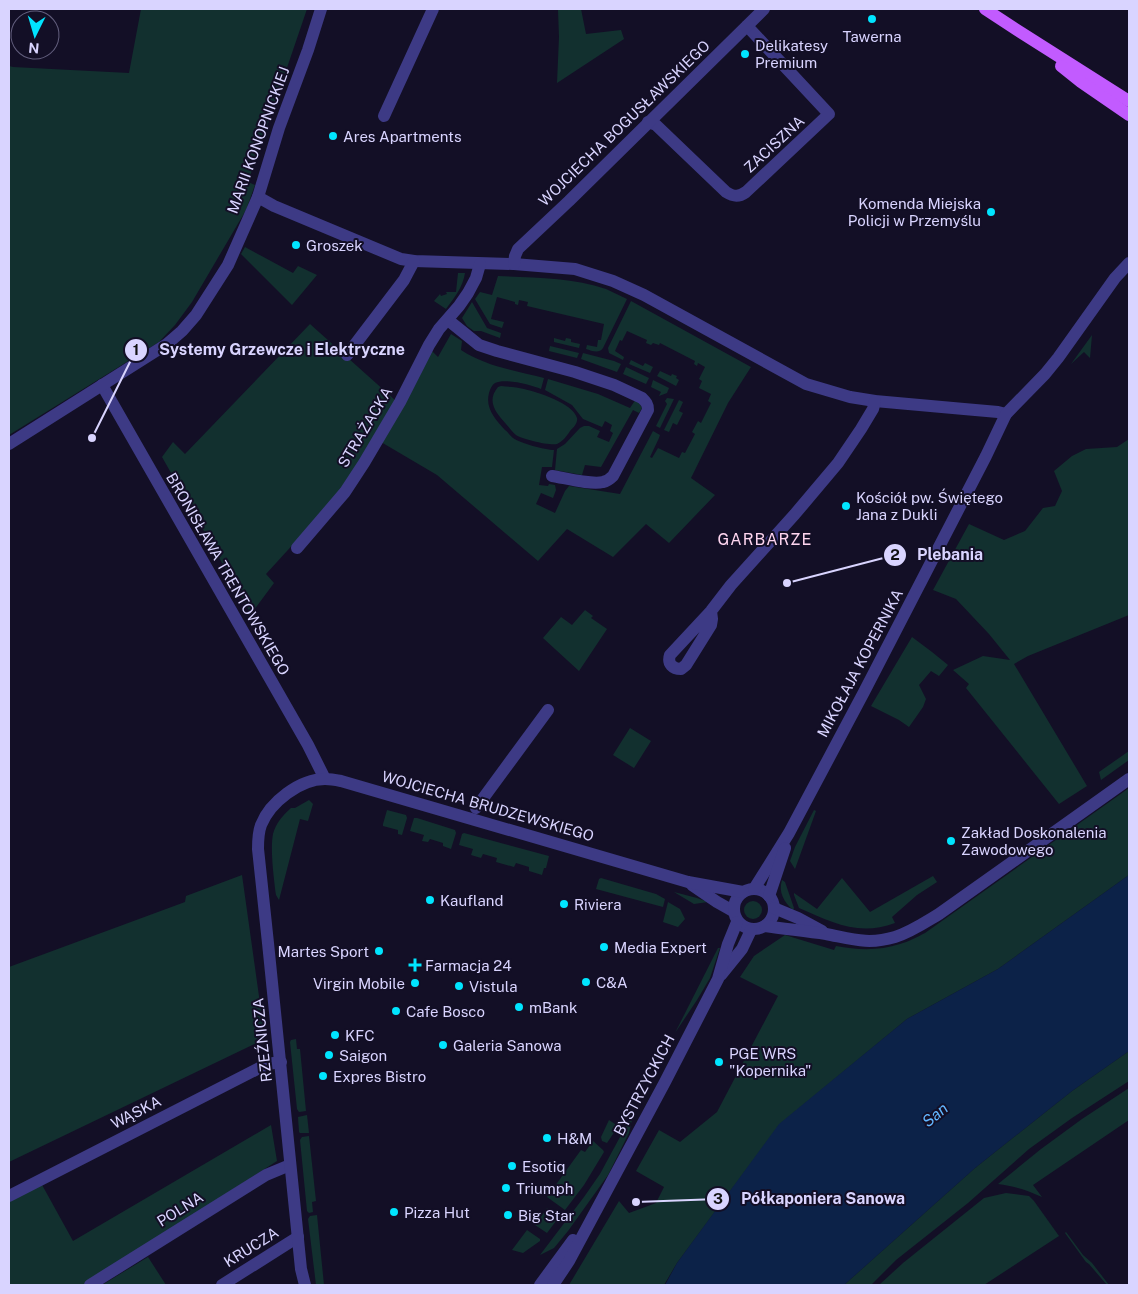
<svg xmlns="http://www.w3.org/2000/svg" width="1138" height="1294" font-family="'Public Sans',sans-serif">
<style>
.green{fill:#12302f}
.water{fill:#0c2248}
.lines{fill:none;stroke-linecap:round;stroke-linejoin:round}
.minor{stroke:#3d3a85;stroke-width:12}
.major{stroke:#c25bff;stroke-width:12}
.poi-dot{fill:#00e5ff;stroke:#130f26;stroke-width:2}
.labels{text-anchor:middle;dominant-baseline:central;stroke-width:4;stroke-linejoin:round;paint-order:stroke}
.poi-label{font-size:15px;fill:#d9d4ff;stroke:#130f26;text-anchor:start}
.street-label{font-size:15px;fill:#d9d4ff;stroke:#130f26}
.neighbourhood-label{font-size:16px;letter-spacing:1px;fill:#ffd6f0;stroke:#130f26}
.water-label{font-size:16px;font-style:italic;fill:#62b6ff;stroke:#130f26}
.leader{fill:none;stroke:#d9d4ff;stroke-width:2}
.callout-dot{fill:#d9d4ff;stroke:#130f26;stroke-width:2}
.mark-label{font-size:15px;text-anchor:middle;font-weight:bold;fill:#111}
.callout-label{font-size:16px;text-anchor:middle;font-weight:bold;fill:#d9d4ff;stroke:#130f26;stroke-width:4;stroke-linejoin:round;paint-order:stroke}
</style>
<rect width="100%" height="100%" fill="#130f26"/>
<g class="green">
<path d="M141,9h166l-59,173 7,3 -9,25 -54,92 -17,23 -16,17 -150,93v-369l4,1 116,6z"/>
<path d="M571,9h10l5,25 35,-4 3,9 -67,44 2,-46 -1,-27z"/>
<path d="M245,247l48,26 5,-7 19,9 -25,30 -51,-51z"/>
<path d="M458,273h7c-2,14 -11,25 -19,36l-12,-8 6,-7 1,2 6,-2 -1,-2h10z"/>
<path d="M498,276c35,2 74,1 108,13 7,3 14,7 21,10l-24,49c-4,6 -11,3 -17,1l1,-4 10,2 1,-7h3l3,-16 -77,-18 1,-4 -9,-2 -1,5 -3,-1v-2l-18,-5 -6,22 13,3 -2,6 -12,-4 -15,-25 5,-7 12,3z"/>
<path d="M631,301l120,66 -23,36 -37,75 24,17 -46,48 -23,-19 -33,33 -46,-28 -29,32 -101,-86 -56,-33 50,-92 7,7 13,-23 11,7 -1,9c24,16 55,21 83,28l-3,11c-10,-4 -36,-11 -46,-6 -3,2 -5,6 -6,10 -4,15 6,26 16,37 3,2 5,6 8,8 7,5 32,12 41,12l-2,17h-10l-3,18 9,1 1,-2 6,1 1,5 -3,8 -12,-5 -5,11 19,9 10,-22 4,-5 51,8 33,-63 7,4 -1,3 -9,19 2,1 6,-10 21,10 3,-6 3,1 10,-19 -3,-2 6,-11 3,2 10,-20 -3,-2 3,-7 -12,-6 3,-7 -3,-2 6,-12 -7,-4 -1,3 -3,-2 1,-3 -35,-18 -1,2 -6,-2 -2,2 -5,-2 1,-3 -20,-9 -5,10 -2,-1 -5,11 9,6 -1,3 -14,-7 -1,-5z"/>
<path d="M472,302l15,26 14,5 -1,5 -19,-7h-7l-7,-5 -5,-8z"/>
<path d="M310,324l86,77 -36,64 -42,52 -52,57 8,9 -23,31 -89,-157 11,-15 12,12z"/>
<path d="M1092,335l-2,23 -6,-6 -13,12z"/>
<path d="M554,338l11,3 1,-3 5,1v3l9,2 -1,4 -25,-6z"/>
<path d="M550,346l29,7 -2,5 -28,-7z"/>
<path d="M583,353l31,8 7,3 -4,8 -36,-13z"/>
<path d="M631,360l12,6 2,-3 8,4 -3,6 -21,-9z"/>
<path d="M626,367l23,11 -3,6 -23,-10z"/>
<path d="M660,371l11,5 1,-2 5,2 -1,2 3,2 -3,6 -19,-10z"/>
<path d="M548,379l50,15 32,14 6,-9 3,4 3,5 -3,5 -6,-3 -32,57 -16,-2 -3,10 -27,-5 2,-21 8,-5 15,-16 4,-2h5l11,5 -3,6 12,5 4,-9 -3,-2 2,-6 -7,-4 -3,6 -19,-8 -11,-14 -27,-15z"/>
<path d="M653,380l16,8 -2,5 -8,3 2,-4 -10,-5z"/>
<path d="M501,386c8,1 16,1 23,3 13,3 49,14 53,29 1,5 -3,9 -7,13 -3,5 -8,11 -13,13 -7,2 -35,-5 -41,-9 -4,-3 -7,-8 -10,-11 -10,-11 -20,-23 -8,-37z"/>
<path d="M667,398l7,1 -14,29 -4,-2 11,-22 -2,-3z"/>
<path d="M679,400l4,2 -4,9 4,2 -6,12 -4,-2 -4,9 -5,-2z"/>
<path d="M1129,439v176l-101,41 -14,8 73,122 -28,18 -93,-116 3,-4 -16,-14 30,-14 27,4 -21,-26 -33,-35 -23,-9 36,-66 35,16 21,-9 18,-23 12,-2 7,-15 -8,-20 18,-15 14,-7 31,-2z"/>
<path d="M585,610l8,6 -2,2 16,11 -28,42 -36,-33 18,-21 11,8z"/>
<path d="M912,637l20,15 16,13 -9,11 -8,-5 -12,14 7,14 -3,8 -14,20 -10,-7 -28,-14z"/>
<path d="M630,728l21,13 -17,27 -21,-13z"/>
<path d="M1129,751v9l-28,20 -2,-8z"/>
<path d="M1129,788v87l-131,94 -91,50 -127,105 -103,139 -13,22h-95l50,-84 10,12 27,-10 8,-16 -28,-16 23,-41 21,12 37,-30 61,-116 -38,-19 14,-21 31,-21 49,15 2,-4c21,4 43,5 64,-2 8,-2 17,-7 25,-11z"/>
<path d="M309,800l4,4 -5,17 -8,-2 -21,81 -3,-5c-2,-16 -6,-46 -3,-61 3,-11 10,-19 18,-26h4z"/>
<path d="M387,810l19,5 1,3 -5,17 -4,-1v-4l-15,-4v-2z"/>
<path d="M814,810l2,1 -21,58 -5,-8 5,-14z"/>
<path d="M414,818h3l38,12 1,3 -5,16 -8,-3v-3l-13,-4 -2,3 -6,-1 2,-6 -14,-4z"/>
<path d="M464,833l85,23 -3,12h-2l-2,7 -13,-4v-4l-13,-4 -2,4 -18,-5 1,-4 -14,-4 -2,4 -10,-3 2,-6 -14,-4 3,-11z"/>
<path d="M242,875l23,164 -256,123v-195l176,-65 1,-6z"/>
<path d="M933,876l4,6 -20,13 -25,22 3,6c-37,14 -63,-1 -96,-15l-5,-13v-2l23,16 25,-31 28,34z"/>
<path d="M601,878l55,16 9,5 -2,8 -67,-18 3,-10z"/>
<path d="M782,880l3,2 9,26 -1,2c-9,-8 -15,-18 -11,-30z"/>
<path d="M674,892l23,6 11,4 -14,2z"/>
<circle cx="753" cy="910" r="9"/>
<path d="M668,902l12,7 5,10 -7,8 -15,-5z"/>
<path d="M718,948h2l-10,30 -13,22 -22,33z"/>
<path d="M296,1039l1,10h3l6,62 -7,1 -2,-3 -7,-67 1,-2z"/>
<path d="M1129,1051v30l-57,37 -43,31 -61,54 -72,57 -25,25h-27l131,-117 97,-77z"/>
<path d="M1129,1088v32l-96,65 9,12c-15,-7 -28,-11 -44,-13l43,-35 41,-30z"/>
<path d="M634,1111l-5,22 -21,42 -40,56 -14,17 -14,7 44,-58 16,-23z"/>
<path d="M307,1115l2,18h-9l-1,-1 -1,-15z"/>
<path d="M609,1120l6,4v7l-8,12 -5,-2 -1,-4z"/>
<path d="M271,1125l6,36 -194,124h-74v-86l32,-16 32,58z"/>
<path d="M309,1136l7,65 -4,1 1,10 -4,1 -2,-2 -7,-71 2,-3z"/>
<path d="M593,1141l10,9 1,2 -20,33 -19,25 -18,-13 34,-47 4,2z"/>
<path d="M1006,1193l23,3 5,5 25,35 -75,49h-105l24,-22 81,-65z"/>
<path d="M547,1208l12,9 -12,16 -12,-8z"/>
<path d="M317,1215l7,70h-8l-8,-66 2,-3z"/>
<path d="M527,1230l13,9v2l-17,12 -11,-3z"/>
<path d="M1066,1232l17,23 9,8 17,22h-2l-18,-21 -3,-2 -21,-29z"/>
<path d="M148,1257l18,28h-64z"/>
</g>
<path class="water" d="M1129,875v176l-57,40 -97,77 -131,117h-179l12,-22 102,-139 128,-105 91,-50z"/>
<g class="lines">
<g class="minor">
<path d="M384,116l49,-107"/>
<path d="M648,122l8,3 70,67c8,5 13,5 20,0l83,-78 -82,-88"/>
<path d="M258,197l16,9 127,53 13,2 100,3 61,5 38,12 31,14 162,89 44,13 25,4 89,8 34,3 8,2"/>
<path d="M514,264l1,-8 3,-7 51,-48 195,-192"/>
<path d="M448,320l31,25 18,6 78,21 39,13 28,13c4,4 6,6 6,12l-35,66c-3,3 -5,5 -10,6 -12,3 -38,-4 -51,-6"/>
<path d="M347,355l57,-75 10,-19"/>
<path d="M102,385l206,360 17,34"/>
<path d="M9,444l158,-100 15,-13 14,-16 32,-50 30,-68 21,-69 29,-78 13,-41"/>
<path d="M297,548l48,-56 19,-29 36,-61 29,-57 10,-16 20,-23 9,-13 8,-15 4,-14"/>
<path d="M711,611l1,8 -1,6 -25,40 -5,4c-8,0 -14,-5 -11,-14l41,-44 20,-26 64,-71 43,-51 23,-34 12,-20 2,-8"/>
<path d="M476,808l72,-98"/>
<path d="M692,885l25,17 16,9"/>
<circle cx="754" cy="909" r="20"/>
<path d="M754,889l35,-56 75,-141 122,-236 20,-42 39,-40 13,-16 57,-80 14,-15"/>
<path d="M769,896l16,-48"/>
<path d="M774,908l24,10 24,13"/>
<path d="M765,926c21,3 41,5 61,8 26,5 42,11 69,3 16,-5 29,-14 44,-23l190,-135"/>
<path d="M721,975l21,-26 9,-19"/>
<path d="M9,1196l258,-132 14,-2"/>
<path d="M90,1285l176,-110 24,-10"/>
<path d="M222,1285l76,-48"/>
<path d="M305,1285l-4,-16 -33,-326 -10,-94c0,-8 0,-16 3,-24 9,-23 39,-46 64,-46 5,0 11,1 16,2l347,101 55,10"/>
<path d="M540,1285l33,-45"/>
<path d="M553,1285l16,-24 96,-179 53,-103 10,-35 9,-22"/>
</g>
<g class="major">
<path d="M985,9l32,21 112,71"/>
<path d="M1061,66l20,16 48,33"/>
</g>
</g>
<g class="poi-dot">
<circle cx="872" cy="19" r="5"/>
<circle cx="745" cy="54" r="5"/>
<circle cx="333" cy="136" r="5"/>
<circle cx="991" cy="212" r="5"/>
<circle cx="296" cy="245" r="5"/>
<circle cx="846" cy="506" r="5"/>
<circle cx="951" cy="841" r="5"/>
<circle cx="430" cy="900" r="5"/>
<circle cx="564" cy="904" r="5"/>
<circle cx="604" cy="947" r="5"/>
<circle cx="379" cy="951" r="5"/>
<path d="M412.5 957.5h5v5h5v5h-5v5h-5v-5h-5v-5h5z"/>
<circle cx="586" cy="982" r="5"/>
<circle cx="415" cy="983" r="5"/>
<circle cx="459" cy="986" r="5"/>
<circle cx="519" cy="1007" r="5"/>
<circle cx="396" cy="1011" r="5"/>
<circle cx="335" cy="1035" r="5"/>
<circle cx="443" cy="1045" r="5"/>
<circle cx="329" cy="1055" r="5"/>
<circle cx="719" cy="1062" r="5"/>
<circle cx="323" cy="1076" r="5"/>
<circle cx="547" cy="1138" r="5"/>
<circle cx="512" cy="1166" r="5"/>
<circle cx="506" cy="1188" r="5"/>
<circle cx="394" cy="1212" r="5"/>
<circle cx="508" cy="1215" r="5"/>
</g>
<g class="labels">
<g class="poi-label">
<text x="872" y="36" text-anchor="middle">Tawerna</text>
<text x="755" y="45">Delikatesy<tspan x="755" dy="17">Premium</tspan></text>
<text x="343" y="136">Ares Apartments</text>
<text x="981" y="203" text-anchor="end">Komenda Miejska<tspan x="981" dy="17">Policji w Przemyślu</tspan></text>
<text x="306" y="245">Groszek</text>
<text x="856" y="497">Kościół pw. Świętego<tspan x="856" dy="17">Jana z Dukli</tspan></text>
<text x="961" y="832">Zakład Doskonalenia<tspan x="961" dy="17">Zawodowego</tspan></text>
<text x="440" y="900">Kaufland</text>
<text x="574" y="904">Riviera</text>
<text x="614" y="947">Media Expert</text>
<text x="369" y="951" text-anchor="end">Martes Sport</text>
<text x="425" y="965">Farmacja 24</text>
<text x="596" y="982">C&amp;A</text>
<text x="405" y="983" text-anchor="end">Virgin Mobile</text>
<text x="469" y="986">Vistula</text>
<text x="529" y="1007">mBank</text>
<text x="406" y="1011">Cafe Bosco</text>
<text x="345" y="1035">KFC</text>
<text x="453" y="1045">Galeria Sanowa</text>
<text x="729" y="1053">PGE WRS<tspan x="729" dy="17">"Kopernika"</tspan></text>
<text x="339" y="1055">Saigon</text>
<text x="333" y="1076">Expres Bistro</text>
<text x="557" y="1138">H&amp;M</text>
<text x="522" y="1166">Esotiq</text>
<text x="516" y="1188">Triumph</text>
<text x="404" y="1212">Pizza Hut</text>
<text x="518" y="1215">Big Star</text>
</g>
<g class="street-label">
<text transform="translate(624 123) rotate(-44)">WOJCIECHA BOGUSŁAWSKIEGO</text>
<text transform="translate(258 140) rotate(-70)">MARII KONOPNICKIEJ</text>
<text transform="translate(774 144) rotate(-43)">ZACISZNA</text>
<text transform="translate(365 427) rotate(-59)">STRAŻACKA</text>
<text transform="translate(228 574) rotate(60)">BRONISŁAWA TRENTOWSKIEGO</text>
<text transform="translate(860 663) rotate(-62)">MIKOŁAJA KOPERNIKA</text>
<text transform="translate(488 806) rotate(16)">WOJCIECHA BRUDZEWSKIEGO</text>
<text transform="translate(262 1040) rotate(-96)">RZEŹNICZA</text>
<text transform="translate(644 1085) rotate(-62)">BYSTRZYCKICH</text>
<text transform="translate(136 1112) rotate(-27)">WĄSKA</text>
<text transform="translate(180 1209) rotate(-32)">POLNA</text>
<text transform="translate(251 1247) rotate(-32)">KRUCZA</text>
</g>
<g class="neighbourhood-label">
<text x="765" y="539">GARBARZE</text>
</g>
<g class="water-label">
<text transform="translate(935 1115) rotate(-39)">San</text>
</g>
</g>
<path class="leader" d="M92 438L136 350M787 583L895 555M636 1202L718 1199"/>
<g class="callout-dot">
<circle cx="92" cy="438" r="5"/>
<circle cx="787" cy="583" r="5"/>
<circle cx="636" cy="1202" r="5"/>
<circle cx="136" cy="350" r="12"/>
<circle cx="895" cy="555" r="12"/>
<circle cx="718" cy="1199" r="12"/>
</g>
<g class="mark-label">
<text x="136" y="355">1</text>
<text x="895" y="560">2</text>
<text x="718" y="1204">3</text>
</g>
<g class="callout-label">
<text x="282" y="355">Systemy Grzewcze i Elektryczne</text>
<text x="950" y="560">Plebania</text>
<text x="823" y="1204">Półkaponiera Sanowa</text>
</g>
<rect width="1138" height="1294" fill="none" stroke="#d9d4ff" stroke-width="20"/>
<g transform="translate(35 35) rotate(185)"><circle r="24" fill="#130f26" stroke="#625e7d"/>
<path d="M0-4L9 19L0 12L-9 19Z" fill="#00e5ff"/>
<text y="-8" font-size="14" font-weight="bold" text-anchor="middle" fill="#d9d4ff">N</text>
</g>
</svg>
